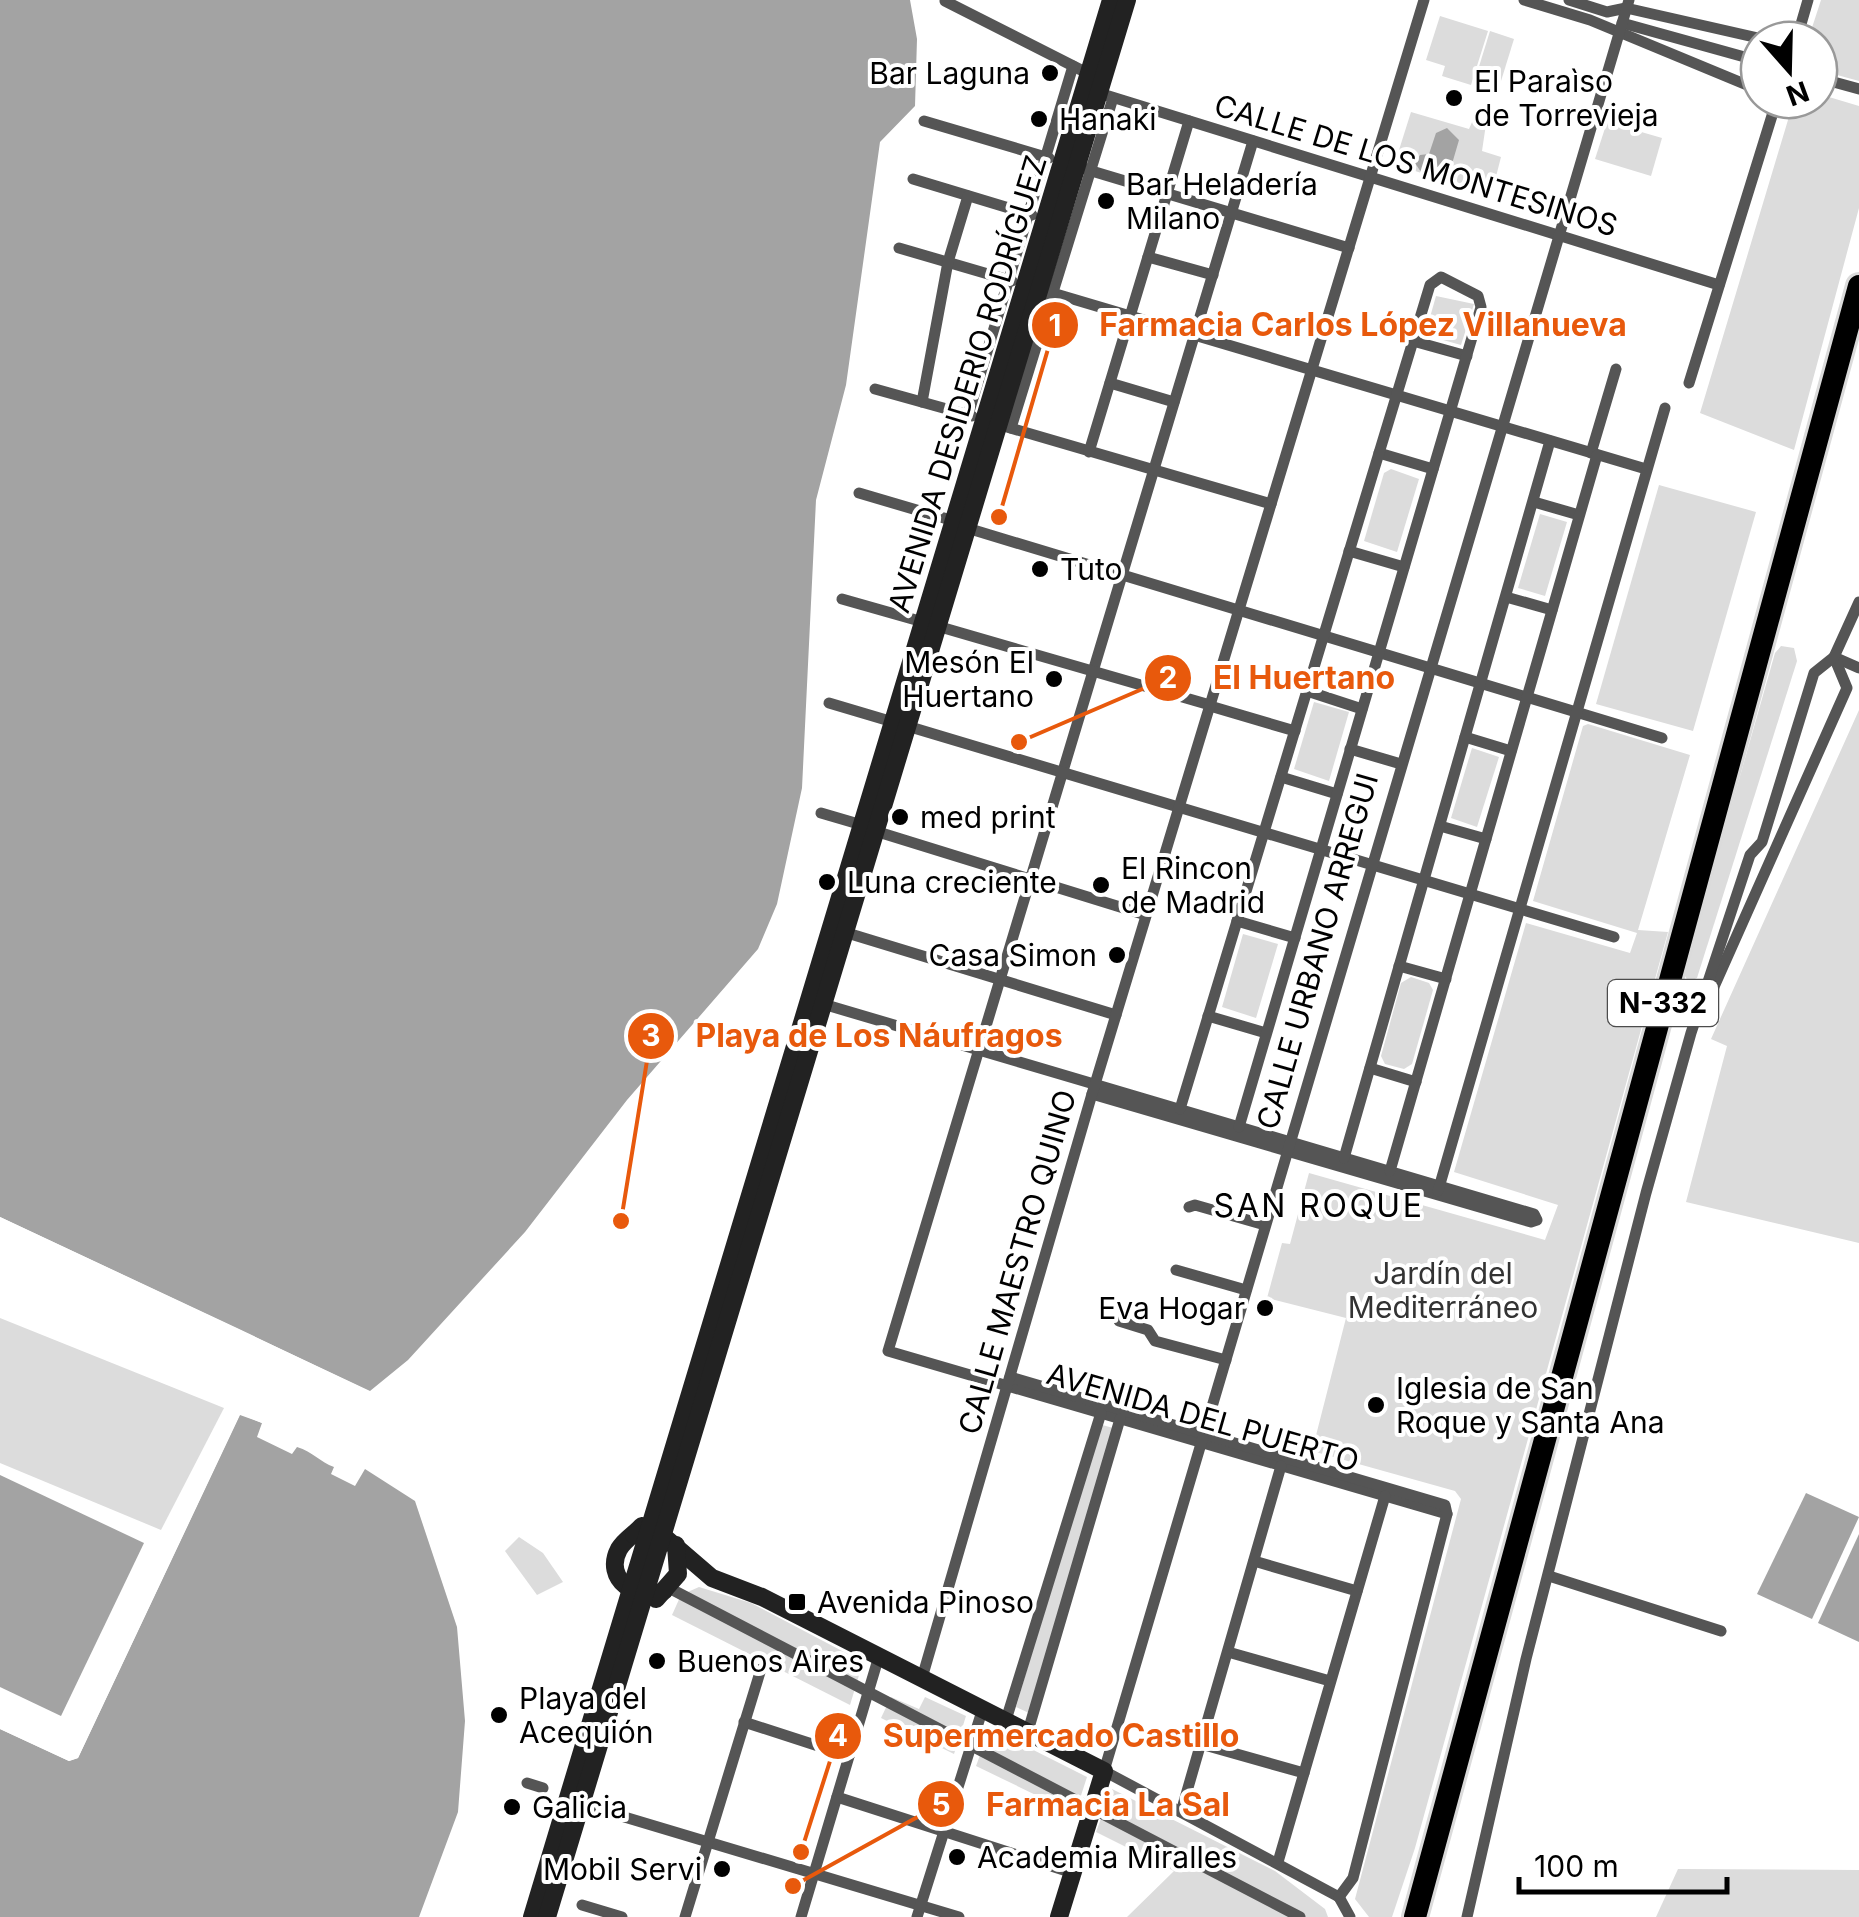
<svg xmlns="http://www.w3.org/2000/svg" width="1859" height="1917" font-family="Inter,sans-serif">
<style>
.green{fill:#dcdcdc}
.water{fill:#a3a3a3}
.pier{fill:#fff}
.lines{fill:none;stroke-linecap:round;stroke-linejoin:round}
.highway-casing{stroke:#dbdbdb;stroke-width:28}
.street{stroke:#555;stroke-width:11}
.secondary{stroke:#222;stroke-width:18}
.highway{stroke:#000;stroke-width:22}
.poi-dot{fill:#000;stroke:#fff;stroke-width:4}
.labels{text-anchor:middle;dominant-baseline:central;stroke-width:8;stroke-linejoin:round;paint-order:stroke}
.shield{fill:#fff;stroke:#4c4c4c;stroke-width:2.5}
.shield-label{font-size:28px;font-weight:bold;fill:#000}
.poi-label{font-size:30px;fill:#000;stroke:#fff;text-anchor:start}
.street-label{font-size:30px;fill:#000;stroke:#fff}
.park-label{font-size:30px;fill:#333;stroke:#fff}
.neighbourhood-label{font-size:32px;letter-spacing:2.5px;fill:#000;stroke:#fff}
.leader{fill:none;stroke:#e8590c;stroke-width:4}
.callout-dot{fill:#e8590c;stroke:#fff;stroke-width:4}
.mark-label{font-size:30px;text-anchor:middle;font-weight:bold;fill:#fff}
.callout-label{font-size:32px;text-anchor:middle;font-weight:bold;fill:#e8590c;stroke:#fff;stroke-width:8;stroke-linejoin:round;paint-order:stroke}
</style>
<rect width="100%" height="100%" fill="#fff"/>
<g class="green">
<path d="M1821,0h38v81l-40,-11v-30h-11z"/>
<path d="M1440,16l48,15 -17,54 -29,-9 3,-10 -19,-6z"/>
<path d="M1490,31l24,8 -17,55 -24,-8z"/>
<path d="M1819,94l40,12v102l-65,242 -94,-37 94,-313h25z"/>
<path d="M1411,112l58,17 4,-9 13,4 -4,27 19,6 -10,39 -88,-29 -4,-17z"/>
<path d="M1607,122l55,16 -11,38 -56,-17z"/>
<path d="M1436,296l38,8 -13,41 -36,-10z"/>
<path d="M1391,469l28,10 -22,73 -33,-11 20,-68z"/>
<path d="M1659,485l97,27 -63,219 -97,-27z"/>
<path d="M1540,514l27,8 -22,74 -27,-8z"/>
<path d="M1781,646l13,2 3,13 -100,317 -9,4 -4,-9 91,-320z"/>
<path d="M1314,702l35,10 -20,69 -35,-12z"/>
<path d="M1859,710v533l-173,-41 41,-156 -16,-7z"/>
<path d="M1588,724l102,31 -52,175 30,2 -253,916 -23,69h-23l-14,-18 106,-400 -6,-8 -143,-40 34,-133 -79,-20 15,-55 8,1 19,-71 236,67 13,-35 -104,-33 72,-249 104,30 7,-20 -104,-32 50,-175z"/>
<path d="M1472,748l27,9 -22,70 -26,-9z"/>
<path d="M1243,934l35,10 -22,74 -34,-11z"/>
<path d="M1411,977l18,6 4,7 -21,74 -8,5 -19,-5 -4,-8 20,-73z"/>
<path d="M0,1318l224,90 -63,122 -161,-67z"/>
<path d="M1099,1424l14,4 -84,285 -13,-6z"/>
<path d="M519,1537l24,16 20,29 -26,13 -32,-44z"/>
<path d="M699,1587l52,16 112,59 -13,43 -178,-90 9,-20z"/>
<path d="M891,1697l28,12 6,-12 41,19 -12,38 -73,-36z"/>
<path d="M990,1728l97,49 -12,37 -99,-48z"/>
<path d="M1112,1789l163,82 50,38 3,8h-201l47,-46 -78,-39z"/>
<path d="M1678,1869l181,1v47h-203z"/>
</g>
<g class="water">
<path d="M0,0h910l7,39 -2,67 -35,36 -34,243 -30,115 -14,288 -25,116 -19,45 -131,151 -102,132 -117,128 -38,31 -370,-174z"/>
<path d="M1447,128l12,12 -12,41 -26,-9 -6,-9 5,-8 9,-1 7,-21z"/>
<path d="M240,1414l22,9 -5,14 35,17 5,-7c16,5 23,15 37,20l-3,7 24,12 10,-17 50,32 42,126 8,94 -7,91 -39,105h-419v-188l69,32 9,-3z"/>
<path d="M0,1475l144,68 -83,173 -61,-29z"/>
<path d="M1806,1493l53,24 -47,102 -55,-25z"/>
<path d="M1859,1534v108l-41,-19z"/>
</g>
<g class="pier">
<path d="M0,1217l237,111 138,66 -6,2 -28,-12 -341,-161z"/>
<path d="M241,1409l23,9 -2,5 -22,-8 -162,343 -9,3 -69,-32v-5l70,32 5,-2 160,-342z"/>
</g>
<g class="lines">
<defs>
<path id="highway" d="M1415,1917l444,-1631"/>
</defs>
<use href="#highway" class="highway-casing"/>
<g class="street">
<path d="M1524,0l66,20 169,70"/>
<path d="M1569,0l38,12 19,-4 141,32"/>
<path d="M945,1l144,73"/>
<path d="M1622,23l137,38"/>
<path d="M1790,40l9,-9 9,-31"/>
<path d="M1819,78l40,11"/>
<path d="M1099,93l620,192"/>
<path d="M924,121l125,37"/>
<path d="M1253,141l-365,1210 559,163"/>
<path d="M1085,169l264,79"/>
<path d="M913,179l119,36"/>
<path d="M899,248l113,33"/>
<path d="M1148,257l65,18"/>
<path d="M1039,289l607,180"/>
<path d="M1413,341l54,15"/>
<path d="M1110,383l64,19"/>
<path d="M1689,383l86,-277 -3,-6"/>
<path d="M875,389l97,27"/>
<path d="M922,402l26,-140 20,-66"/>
<path d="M968,415l105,-349"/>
<path d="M1007,427l264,77"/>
<path d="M1011,428l102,-330"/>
<path d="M1089,452l100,-331"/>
<path d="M1379,453l54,16"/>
<path d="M1591,453l25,-84"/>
<path d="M859,493l95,28"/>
<path d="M1534,502l45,13"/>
<path d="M967,528l695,210"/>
<path d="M1349,551l55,16"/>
<path d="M1506,597l46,13"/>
<path d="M842,599l81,23"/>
<path d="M937,626l273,79"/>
<path d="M1834,657l25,11"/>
<path d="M1307,691l55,18"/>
<path d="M829,703l64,19"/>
<path d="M1210,706l85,25"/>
<path d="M907,726l707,211"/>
<path d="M1465,737l46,14"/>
<path d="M1350,749l51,15"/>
<path d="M1281,777l56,17"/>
<path d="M821,813l41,12"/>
<path d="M1440,826l46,13"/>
<path d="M875,831l271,84"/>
<path d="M1237,921l58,17"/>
<path d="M844,932l272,83"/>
<path d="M1399,966l47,13"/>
<path d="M1709,998l138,-310 -13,-31"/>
<path d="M823,1004l711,210 3,6 -6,2 -439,-128"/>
<path d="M1208,1016l58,17"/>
<path d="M1370,1068l46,14"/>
<path d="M1180,1109l250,-824 11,-8 37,19 3,11 -242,820"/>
<path d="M1344,1158l206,-717"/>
<path d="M1390,1171l207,-716"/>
<path d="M1438,1191l227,-783"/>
<path d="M1189,1207l6,-2 70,20"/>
<path d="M1176,1270l70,20"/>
<path d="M1119,1321l29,9 7,11 71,19"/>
<path d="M1010,1377l435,128 2,9 -94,364 -14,19"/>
<path d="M1254,1561l103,30"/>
<path d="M1549,1576l172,55"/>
<path d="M669,1588l631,329"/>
<path d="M1228,1652l102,29"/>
<path d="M922,1678l170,-584 332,-1094"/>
<path d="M1006,1720l95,-307"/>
<path d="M744,1722l105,34"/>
<path d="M1028,1731l92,-312"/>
<path d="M1201,1744l103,29"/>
<path d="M527,1783l16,5"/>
<path d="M837,1797l236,76"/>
<path d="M581,1804l378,113"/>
<path d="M1181,1812l100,-346"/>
<path d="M1278,1862l107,-366"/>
<path d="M1339,1897l-235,-126 525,-1771"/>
<path d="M1339,1897l11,20"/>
<path d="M582,1905l40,12"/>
<path d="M685,1917l76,-248"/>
<path d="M801,1917l78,-261"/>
<path d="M917,1917l66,-209"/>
<path d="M1467,1917l59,-258 120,-466 45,-160 59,-178 12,-13 52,-169 20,-16 25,-55"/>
</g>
<g class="secondary">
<path d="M642,1526c-7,8 -17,13 -23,23 -16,30 18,53 45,42"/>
<path d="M634,1535h28l50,43 50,19 342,174 -45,146"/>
<path d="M656,1599l22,-25 -2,-29"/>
<path d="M532,1917l579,-1917"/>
<path d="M547,1917l580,-1917"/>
</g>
<use href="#highway" class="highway"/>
</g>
<g class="poi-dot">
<circle cx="1050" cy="73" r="10"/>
<circle cx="1454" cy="98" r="10"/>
<circle cx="1039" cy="119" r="10"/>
<circle cx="1106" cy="201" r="10"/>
<circle cx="1040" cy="569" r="10"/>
<circle cx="1054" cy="679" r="10"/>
<circle cx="900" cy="817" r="10"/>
<circle cx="827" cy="882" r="10"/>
<circle cx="1101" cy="885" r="10"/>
<circle cx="1117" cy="955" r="10"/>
<circle cx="1265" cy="1308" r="10"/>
<circle cx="1376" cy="1405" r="10"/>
<rect x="787" y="1592" width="20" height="20" rx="5"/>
<circle cx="657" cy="1661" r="10"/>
<circle cx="499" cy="1715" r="10"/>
<circle cx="512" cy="1807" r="10"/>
<circle cx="957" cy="1857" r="10"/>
<circle cx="722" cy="1869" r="10"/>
</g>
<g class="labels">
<rect class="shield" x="1608" y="980" width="110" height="46" rx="8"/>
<g class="shield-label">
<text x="1663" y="1003">N-332</text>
</g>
<g class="poi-label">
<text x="1030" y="73" text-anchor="end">Bar Laguna</text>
<text x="1474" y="81">El Paraìso<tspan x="1474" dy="34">de Torrevieja</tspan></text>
<text x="1059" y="119">Hanaki</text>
<text x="1126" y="184">Bar Heladería<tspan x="1126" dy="34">Milano</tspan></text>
<text x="1060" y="569">Tuto</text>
<text x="1034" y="662" text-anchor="end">Mesón El<tspan x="1034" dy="34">Huertano</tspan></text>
<text x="920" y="817">med print</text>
<text x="1121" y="868">El Rincon<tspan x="1121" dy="34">de Madrid</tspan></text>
<text x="847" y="882">Luna creciente</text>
<text x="1097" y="955" text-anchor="end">Casa Simon</text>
<text x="1245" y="1308" text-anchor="end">Eva Hogar</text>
<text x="1396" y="1388">Iglesia de San<tspan x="1396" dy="34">Roque y Santa Ana</tspan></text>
<text x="817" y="1602">Avenida Pinoso</text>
<text x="677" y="1661">Buenos Aires</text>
<text x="519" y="1698">Playa del<tspan x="519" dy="34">Acequión</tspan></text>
<text x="532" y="1807">Galicia</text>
<text x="977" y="1857">Academia Miralles</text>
<text x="702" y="1869" text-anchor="end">Mobil Servi</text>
</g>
<g class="street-label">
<text transform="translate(1416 165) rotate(17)">CALLE DE LOS MONTESINOS</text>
<text transform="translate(967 384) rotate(-73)">AVENIDA DESIDERIO RODRÍGUEZ</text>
<text transform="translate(1317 951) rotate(-74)">CALLE URBANO ARREGUI</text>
<text transform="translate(1017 1262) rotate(-74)">CALLE MAESTRO QUINO</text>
<text transform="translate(1203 1417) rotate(16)">AVENIDA DEL PUERTO</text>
</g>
<g class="park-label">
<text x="1443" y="1273">Jardín del<tspan x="1443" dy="34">Mediterráneo</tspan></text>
</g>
<g class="neighbourhood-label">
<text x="1319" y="1205">SAN ROQUE</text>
</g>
</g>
<path class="leader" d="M999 517L1055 325M1019 742L1168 678M621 1221L651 1036M801 1852L838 1736M793 1886L941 1804"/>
<g class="callout-dot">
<circle cx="999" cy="517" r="10"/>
<circle cx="1019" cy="742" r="10"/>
<circle cx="621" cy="1221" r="10"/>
<circle cx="801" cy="1852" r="10"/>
<circle cx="793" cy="1886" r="10"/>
<circle cx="1055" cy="325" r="25"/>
<circle cx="1168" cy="678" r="25"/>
<circle cx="651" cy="1036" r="25"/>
<circle cx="838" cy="1736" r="25"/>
<circle cx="941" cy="1804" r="25"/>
</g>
<g class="mark-label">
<text x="1055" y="336">1</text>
<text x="1168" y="688">2</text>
<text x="651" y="1046">3</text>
<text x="838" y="1746">4</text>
<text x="941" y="1815">5</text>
</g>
<g class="callout-label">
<text x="1363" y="336">Farmacia Carlos López Villanueva</text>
<text x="1304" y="689">El Huertano</text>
<text x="879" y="1047">Playa de Los Náufragos</text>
<text x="1061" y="1747">Supermercado Castillo</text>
<text x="1108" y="1816">Farmacia La Sal</text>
</g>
<g transform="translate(1789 70) rotate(160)"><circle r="48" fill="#ffffff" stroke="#999999" stroke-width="2.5"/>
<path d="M0-8L18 38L0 25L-18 38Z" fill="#000000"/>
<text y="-15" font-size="28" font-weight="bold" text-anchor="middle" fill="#000000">N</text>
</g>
<path d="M1519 1877v15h208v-15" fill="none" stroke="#000000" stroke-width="5"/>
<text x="1534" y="1877" font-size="30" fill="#000000" stroke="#ffffff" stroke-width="8" paint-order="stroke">100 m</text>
</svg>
